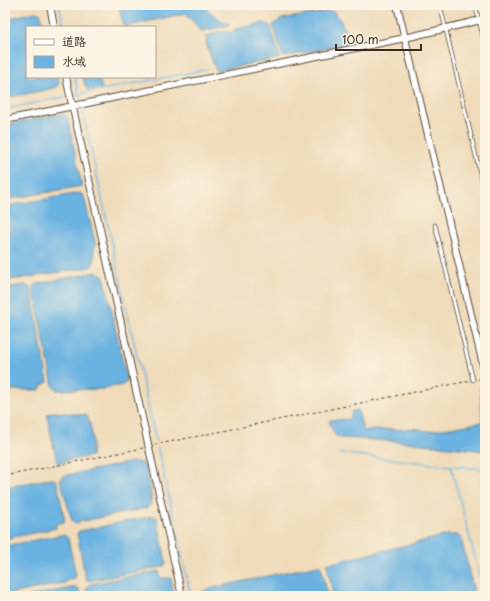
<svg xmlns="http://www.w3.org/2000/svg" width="490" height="601" font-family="'Playpen Sans','LXGW WenKai TC',sans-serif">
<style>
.water{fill:#69b2e1;stroke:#526e80}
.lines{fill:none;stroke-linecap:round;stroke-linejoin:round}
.stream{stroke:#69b2e1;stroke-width:1.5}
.lane-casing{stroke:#564535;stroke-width:4.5}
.street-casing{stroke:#564535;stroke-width:8}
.path{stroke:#564535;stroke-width:1;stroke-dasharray:3 3;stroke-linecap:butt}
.lane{stroke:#fff;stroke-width:3}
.street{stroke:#fff;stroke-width:6}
</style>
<rect width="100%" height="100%" fill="#fcf5e5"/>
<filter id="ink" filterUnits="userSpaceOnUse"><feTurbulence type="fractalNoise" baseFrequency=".025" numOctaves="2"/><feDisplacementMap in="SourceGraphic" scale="8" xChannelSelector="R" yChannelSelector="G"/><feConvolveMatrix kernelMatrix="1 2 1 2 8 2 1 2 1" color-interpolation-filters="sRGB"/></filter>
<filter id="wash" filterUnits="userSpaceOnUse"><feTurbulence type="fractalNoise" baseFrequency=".012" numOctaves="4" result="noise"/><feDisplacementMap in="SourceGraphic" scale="16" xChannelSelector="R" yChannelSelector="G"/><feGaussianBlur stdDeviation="0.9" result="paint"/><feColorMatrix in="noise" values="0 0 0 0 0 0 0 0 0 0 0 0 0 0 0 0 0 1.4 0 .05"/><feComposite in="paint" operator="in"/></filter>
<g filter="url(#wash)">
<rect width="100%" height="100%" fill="#efdbb9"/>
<g class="water">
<path d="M118,5h85c8,8 16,15 27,19l-1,2 -28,5 -15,-18 -62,14z"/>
<path d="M330,11l4,1c8,8 13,21 13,32l-64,13 -10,-32 9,-6z"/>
<path d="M35,12l5,1 2,7 6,7h-21v50h31l1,5 -2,5 -6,2 -46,9v-79z"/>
<path d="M263,23l5,1 3,3 9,31 -64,13 -10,-27 1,-8 11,-4h14l4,-3z"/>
<path d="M83,77h16l3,11 -14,2 -2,-2z"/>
<path d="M59,114c6,0 7,1 9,5l14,67 -77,14v-75z"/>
<path d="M79,193l3,1 2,3 12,49 -2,2c0,7 2,14 -3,19l-86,14v-75z"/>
<path d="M96,272l7,3 2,5 22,102c-6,6 -16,3 -23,7l-47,1 -4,-4 -20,-99 4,-3z"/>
<path d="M25,285l4,2 2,3 17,92 -7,4 -1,4h-35v-102z"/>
<path d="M480,387l2,1 3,16v47l-80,-9 -64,-4 -6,-3 -6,-13 1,-2 20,-1 2,-8 6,-1 5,21 28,-2 5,1 16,-2 16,3 40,-6 13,-3 1,-3z"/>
<path d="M54,412l32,3c7,11 7,29 5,41l-34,7 -10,-47 2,-3z"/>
<path d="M132,462c3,0 9,0 12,3 3,4 8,29 7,35 0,4 -1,5 -4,8l-73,15 -2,-2 -12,-42 3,-3z"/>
<path d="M49,479h5l3,2c3,14 5,27 8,41l-9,2v4l-51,11v-52z"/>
<path d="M153,516l4,1 9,45 -1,3 -3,2 -74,14 -3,-4 -8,-44 2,-2z"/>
<path d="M60,535h5l3,3 8,37 -1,3 -8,2 -2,3 -60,12v-49z"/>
<path d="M448,535h10l3,3 14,58h-142l-6,-32z"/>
<path d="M318,565l3,2 7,29h-127l1,-4 6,-3z"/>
<path d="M159,571l1,7h11l3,18h-87v-9l3,-3z"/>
<path d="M76,587l3,2 2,7h-52z"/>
</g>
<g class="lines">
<g class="stream">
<path d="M59,5l5,22"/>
<path d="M75,77l5,23"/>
<path d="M75,95l133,-26"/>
<path d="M5,109l60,-12"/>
<path d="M82,109l74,332"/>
<path d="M158,449l33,147"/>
<path d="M339,453l112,13 34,3"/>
<path d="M451,466l34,130"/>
</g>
</g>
</g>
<g filter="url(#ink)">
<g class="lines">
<defs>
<g id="lane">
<path d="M440,5l45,189"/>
<path d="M475,5l10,39"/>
<path d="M435,225l38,155"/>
</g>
<g id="street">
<path d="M50,5l4,22"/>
<path d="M397,5l88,368"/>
<path d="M66,77l116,519"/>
<path d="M5,120l400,-82 80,-19"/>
</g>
</defs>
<use href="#lane" class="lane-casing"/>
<use href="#street" class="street-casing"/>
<g class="path">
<path d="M478,379h6"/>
<path d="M154,445l315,-64"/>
<path d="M5,476l138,-28"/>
</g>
<use href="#lane" class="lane"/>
<use href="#street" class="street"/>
</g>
</g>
<rect width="490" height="601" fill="none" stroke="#fcf5e5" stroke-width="20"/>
<rect x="26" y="26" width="130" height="52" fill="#fcf5e5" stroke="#afa495"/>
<rect x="34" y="39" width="20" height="6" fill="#ffffff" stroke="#afa495"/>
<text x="62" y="46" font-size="12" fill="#3b2a1e">道路</text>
<rect x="34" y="56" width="20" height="12" fill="#69b2e1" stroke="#afa495"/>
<text x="62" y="66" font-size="12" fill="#3b2a1e">水域</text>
<path d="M336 44v6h85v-6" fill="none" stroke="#3b2a1e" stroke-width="2"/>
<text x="342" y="44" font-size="12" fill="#3b2a1e" stroke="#fcf5e5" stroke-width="3" paint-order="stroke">100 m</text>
</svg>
